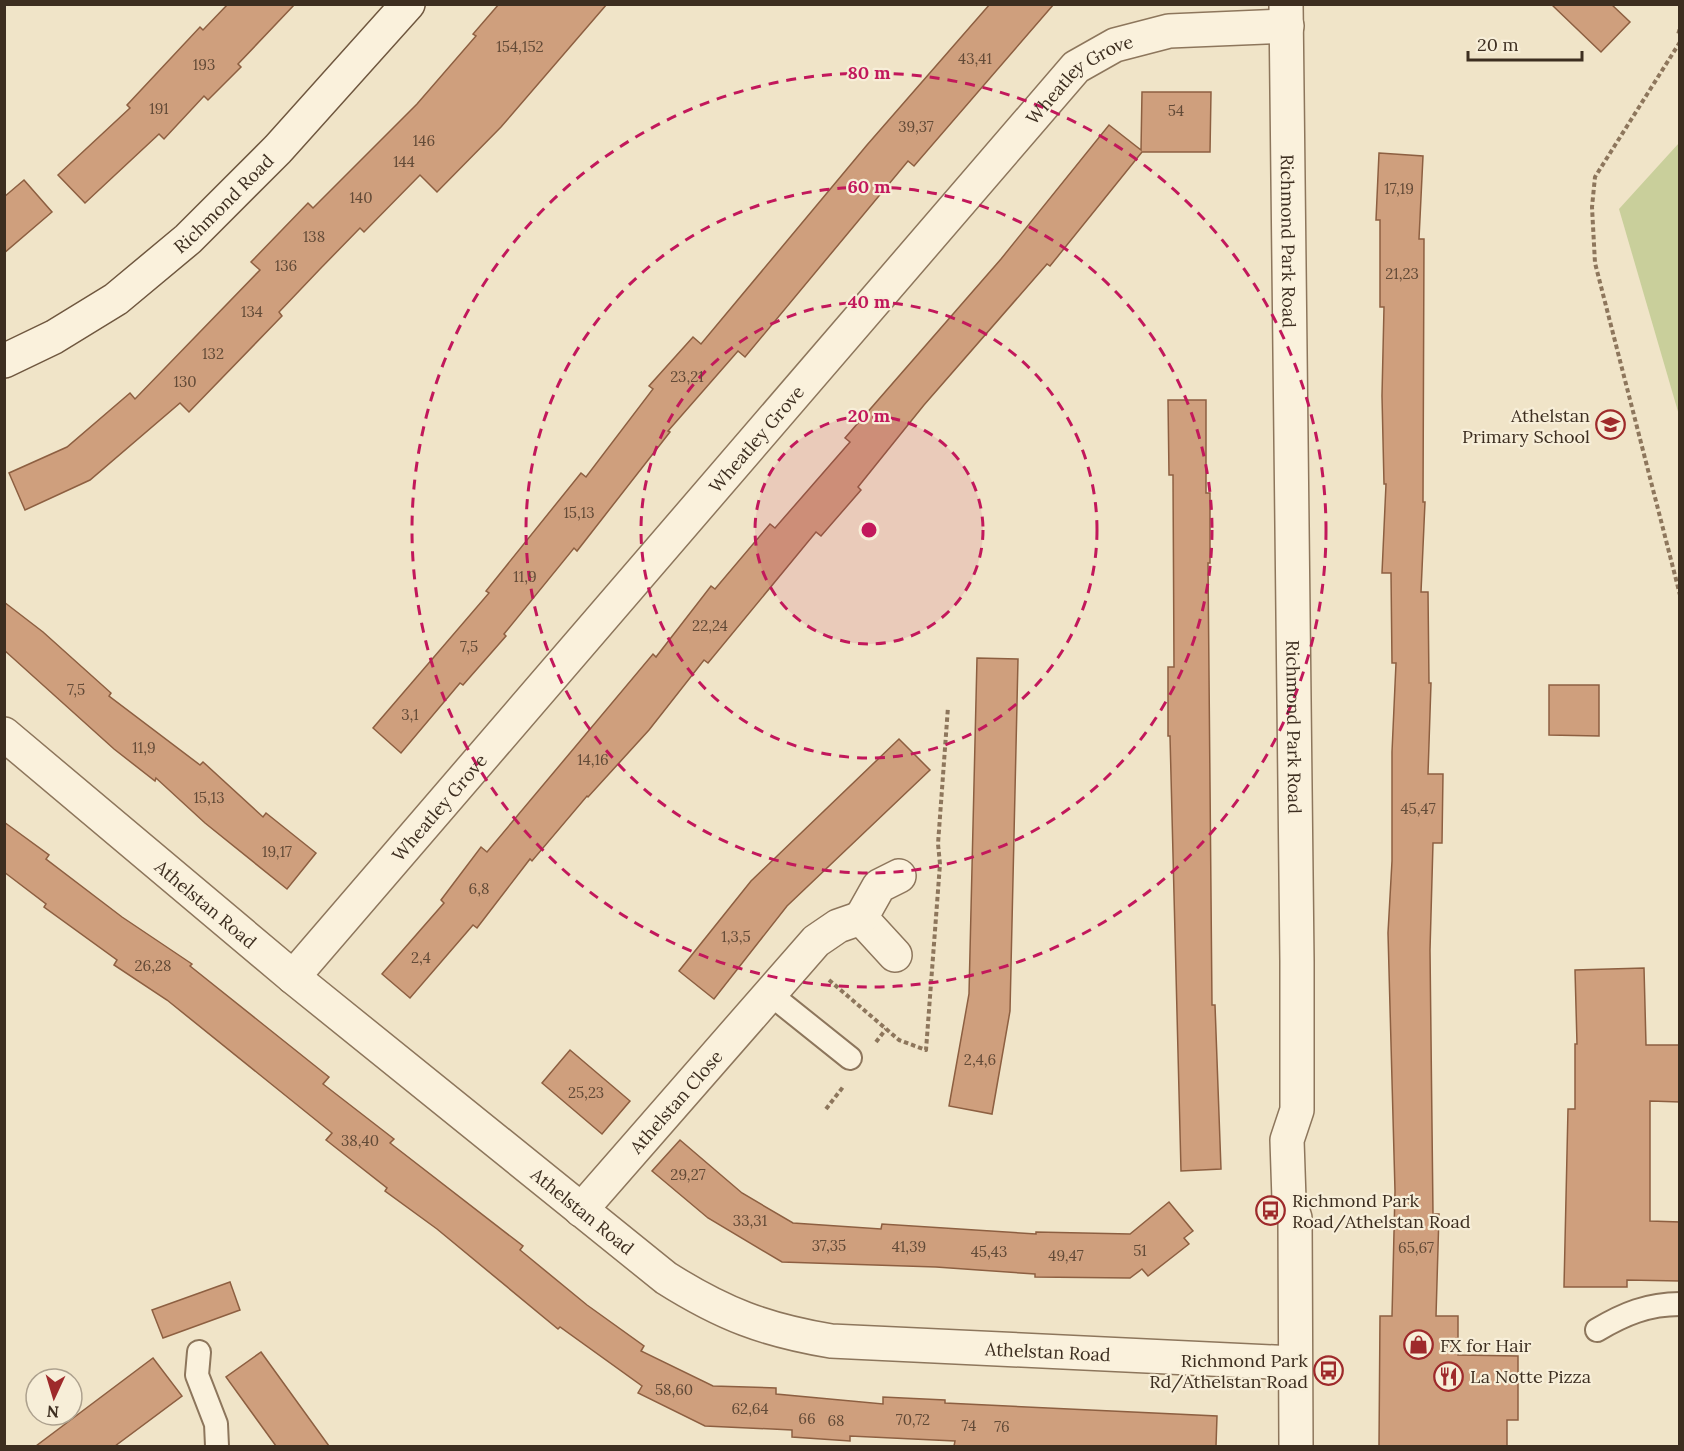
<svg xmlns="http://www.w3.org/2000/svg" width="1684" height="1451" font-family="Lora,serif">
<style>
.green{fill:#c9cf9b}
.building{fill:#cf9f7d;stroke:#8d5f41;stroke-width:1.5}
.lines{fill:none;stroke-linecap:round;stroke-linejoin:round}
.service-casing{stroke:#8d765c;stroke-width:26}
.minor-casing{stroke:#8d765c;stroke-width:36}
.tertiary-casing{stroke:#8d765c;stroke-width:36}
.secondary-casing{stroke:#6f573f;stroke-width:36}
.path{stroke:#8d765c;stroke-width:4;stroke-dasharray:4.5 3;stroke-linecap:butt}
.service{stroke:#faf1dc;stroke-width:22}
.minor{stroke:#faf1dc;stroke-width:33}
.tertiary{stroke:#faf1dc;stroke-width:33}
.secondary{stroke:#faf1dc;stroke-width:33}
.ring{fill:none;stroke:#c2185b;stroke-width:3;stroke-dasharray:10 8}
.labels{text-anchor:middle;dominant-baseline:central;stroke-width:4.5;stroke-linejoin:round;paint-order:stroke}
.number-label{font-size:15px;fill:#624a37}
.street-label{font-size:18px;fill:#3d2e20;stroke:#f7eed8}
.poi-label{font-size:18px;fill:#3d2e20;stroke:#f7eed8;text-anchor:start}
.centre{fill:#c2185b;stroke:#f7eed8;stroke-width:3}
.ring-label{font-size:18px;text-anchor:middle;font-weight:bold;fill:#c2185b;stroke:#f7eed8;stroke-width:4.5;stroke-linejoin:round;paint-order:stroke}
</style>
<rect width="100%" height="100%" fill="#f0e4c8"/>
<path class="green" d="M1679,143v272l-60,-206z"/>
<g class="building">
<path d="M228,4h67l-57,60 3,3 -33,33 -4,-4 -40,43 -5,-5 -74,69 -27,-28 72,-67 -3,-3 73,-78 3,3z"/>
<path d="M499,4h108l-106,123 -64,65 -17,-17 -56,57 -4,-4 -40,41 -41,43 3,4 -93,96 -9,-9 -90,77 -65,30 -16,-37 58,-26 63,-54 5,6 125,-129 -9,-8 57,-59 5,5 104,-104 59,-68 -3,-2z"/>
<path d="M990,4h64l-140,162 -6,-5 -163,196 -7,-6 -70,80 2,1 -93,119 -3,-3 -70,86 2,2 -43,49 -3,-2 -59,70 -28,-25 116,-135 -3,-2 95,-118 5,4 67,-88 -4,-3 44,-49 8,7 166,-199z"/>
<path d="M1551,4h60l19,18 -29,30z"/>
<path d="M1142,92h69l-1,60h-68l-92,114 -3,-2 -123,141 -66,82 3,3 -40,46 -5,-4 -108,131 -4,-3 -55,70 -61,67 -1,-1 -55,65 -2,-2 -53,69 -4,-3 -63,73 -28,-24 62,-71 -3,-3 40,-53 6,5 166,-198 3,3 55,-71 4,3 55,-65 5,4 75,-86 -5,-4 156,-179 108,-134 32,25z"/>
<path d="M1379,153l44,3 -4,83h5l-1,263h2l-4,90h7l1,91h2l-3,91h15l-1,69h-9l-3,107 3,264h6l-3,102h22v39l60,1v64h-11v26h-128l1,-130h12l3,-125 -7,-258 4,-72v-109l4,-89h-4l-1,-90h-9l4,-89h-2l-2,-88 2,-89h-4v-87h-4z"/>
<path d="M24,180l28,32 -48,41v-56z"/>
<path d="M1168,400h38v93h4v70h-2l4,442h3l6,164 -40,2 -11,-435h-2v-69h6l-1,-192h-4z"/>
<path d="M4,602l39,30 68,61 -2,3 91,69 3,-3 60,55 3,-4 50,40 -29,36 -82,-66 -49,-45 -1,3 -41,-32 -110,-99z"/>
<path d="M977,658l41,1 -8,352 -18,103 -43,-8 20,-112z"/>
<path d="M1549,685h50v51l-50,-1z"/>
<path d="M899,739l31,31 -143,136 -73,93 -35,-28 72,-90z"/>
<path d="M4,822l45,33 -3,4 76,58 70,47 -2,2 139,111 -6,7 71,55 -4,4 133,103 -3,4 67,55 57,41 -3,5 72,35 63,2v6l107,10v-7l62,3v3l272,13 -1,30h-262l1,-5 -105,-5v5l-58,-4v-7l-87,-4 -67,-33 4,-7 -82,-59 -2,2 -121,-100 -52,-38 2,-3 -61,-48 6,-7 -165,-133 -53,-35 3,-5 -73,-53 2,-3 -42,-32z"/>
<path d="M1644,968l2,77h34v57l-30,-1v120l30,1v59l-53,-1v7h-63l4,-178h7v-65h2l-2,-74z"/>
<path d="M570,1050l60,51 -28,33 -60,-51z"/>
<path d="M680,1140l62,53 51,30 88,6 1,-5 154,10v-2l94,2 39,-32 24,29 -9,7 5,6 -41,32 -6,-7 -12,9 -95,-1v-3l-99,-7 -154,-5 -74,-44 -56,-47z"/>
<path d="M230,1282l10,28 -77,28 -11,-28z"/>
<path d="M261,1352l68,94h-53l-50,-69z"/>
<path d="M153,1358l29,38 -67,50h-79z"/>
</g>
<g class="lines">
<defs>
<g id="service">
<path d="M770,994l80,64"/>
<path d="M1597,1330c27,-16 51,-26 83,-26"/>
<path d="M199,1352l-2,23 19,49 1,22"/>
</g>
<g id="minor">
<path id="s1" d="M4,734l289,243 373,301c57,36 99,52 165,63l463,22"/>
<path d="M895,955l-34,-37 18,-32 20,-10"/>
<path id="s2" d="M293,977l783,-910 39,-22 54,-14 118,-5"/>
<path id="s3" d="M581,1210l235,-269 22,-15 23,-8"/>
</g>
<g id="tertiary">
<path id="s4" d="M1286,4l11,957v149l-10,30 2,60 6,18 1,228"/>
</g>
<g id="secondary">
<path id="s5" d="M4,361l50,-24 62,-38 72,-60 90,-90 130,-145"/>
</g>
</defs>
<use href="#service" class="service-casing"/>
<use href="#minor" class="minor-casing"/>
<use href="#tertiary" class="tertiary-casing"/>
<use href="#secondary" class="secondary-casing"/>
<g class="path">
<path d="M1677,31l3,1"/>
<path d="M1680,42l-85,135 -3,30 3,56 85,332"/>
<path d="M829,980l70,60 27,10 14,-186 -2,-20 10,-137"/>
<path d="M876,1042l10,-13"/>
<path d="M826,1109l17,-22"/>
</g>
<use href="#service" class="service"/>
<use href="#minor" class="minor"/>
<use href="#tertiary" class="tertiary"/>
<use href="#secondary" class="secondary"/>
</g>
<circle cx="869" cy="530" r="114" fill="#c2185b" fill-opacity=".12"/>
<g class="ring">
<circle cx="869" cy="530" r="114"/>
<circle cx="869" cy="530" r="228"/>
<circle cx="869" cy="530" r="343"/>
<circle cx="869" cy="530" r="457"/>
</g>
<defs>
<symbol id="school-ring" viewBox="-11 -11 22 22"><circle r="9.5" fill="#f7eed8" stroke="#9e2a2b" stroke-width="1.5"/><path d="M0-5L7-2L0 1L-7-2ZM-4 1L0 2.5L4 1V4Q0 6-4 4Z" fill="#9e2a2b"/></symbol>
<symbol id="bus-ring" viewBox="-11 -11 22 22"><circle r="9.5" fill="#f7eed8" stroke="#9e2a2b" stroke-width="1.5"/><path d="M-5-6H5V4H4V6H2V4H-2V6H-4V4H-5ZM-3.5-4V0h7V-4ZM-3.5 1.2v1.5H-2V1.2ZM2 1.2v1.5H3.5V1.2Z" fill="#9e2a2b"/></symbol>
<symbol id="shop-ring" viewBox="-11 -11 22 22"><circle r="9.5" fill="#f7eed8" stroke="#9e2a2b" stroke-width="1.5"/><path d="M-5-2.5h2.3a2.7 3.5 0 0 1 5.4 0H5L5.5 6h-11ZM-1.5-2.5h3a1.5 2.3 0 0 0-3 0Z" fill="#9e2a2b"/></symbol>
<symbol id="restaurant-ring" viewBox="-11 -11 22 22"><circle r="9.5" fill="#f7eed8" stroke="#9e2a2b" stroke-width="1.5"/><path d="M-5-6h1v4h1v-4h1v4h1v-4h1v5L-1.5 .5V6h-2V.5L-5-1ZM5-6V6H3V1.5H1.5Q1.5-4 5-6Z" fill="#9e2a2b"/></symbol>
</defs>
<g fill-rule="evenodd">
<use href="#school-ring" x="1594" y="408" width="33" height="33"/>
<use href="#bus-ring" x="1254" y="1194" width="33" height="33"/>
<use href="#shop-ring" x="1402" y="1328" width="33" height="33"/>
<use href="#bus-ring" x="1312" y="1354" width="33" height="33"/>
<use href="#restaurant-ring" x="1432" y="1360" width="33" height="33"/>
</g>
<g class="labels">
<g class="number-label">
<text x="520" y="46">154,152</text>
<text x="975" y="58">43,41</text>
<text x="204" y="64">193</text>
<text x="159" y="108">191</text>
<text x="1176" y="110">54</text>
<text x="916" y="126">39,37</text>
<text x="424" y="140">146</text>
<text x="404" y="161">144</text>
<text x="1399" y="188">17,19</text>
<text x="361" y="197">140</text>
<text x="314" y="236">138</text>
<text x="286" y="265">136</text>
<text x="1402" y="273">21,23</text>
<text x="252" y="311">134</text>
<text x="213" y="353">132</text>
<text x="687" y="376">23,21</text>
<text x="185" y="381">130</text>
<text x="579" y="512">15,13</text>
<text x="525" y="576">11,9</text>
<text x="710" y="625">22,24</text>
<text x="469" y="646">7,5</text>
<text x="76" y="689">7,5</text>
<text x="410" y="714">3,1</text>
<text x="144" y="747">11,9</text>
<text x="593" y="759">14,16</text>
<text x="209" y="797">15,13</text>
<text x="1418" y="808">45,47</text>
<text x="277" y="851">19,17</text>
<text x="479" y="888">6,8</text>
<text x="736" y="936">1,3,5</text>
<text x="421" y="957">2,4</text>
<text x="153" y="965">26,28</text>
<text x="980" y="1059">2,4,6</text>
<text x="586" y="1092">25,23</text>
<text x="360" y="1140">38,40</text>
<text x="688" y="1174">29,27</text>
<text x="750" y="1220">33,31</text>
<text x="829" y="1245">37,35</text>
<text x="909" y="1246">41,39</text>
<text x="1416" y="1247">65,67</text>
<text x="1140" y="1250">51</text>
<text x="989" y="1251">45,43</text>
<text x="1066" y="1255">49,47</text>
<text x="674" y="1389">58,60</text>
<text x="750" y="1408">62,64</text>
<text x="807" y="1418">66</text>
<text x="913" y="1419">70,72</text>
<text x="836" y="1420">68</text>
<text x="969" y="1425">74</text>
<text x="1002" y="1426">76</text>
</g>
<g class="street-label">
<text stroke="none"><textPath href="#s2" startOffset="1196">Wheatley Grove</textPath></text>
<text stroke="none"><textPath href="#s5" startOffset="272">Richmond Road</textPath></text>
<text stroke="none"><textPath href="#s4" startOffset="237">Richmond Park Road</textPath></text>
<text stroke="none"><textPath href="#s2" startOffset="710">Wheatley Grove</textPath></text>
<text stroke="none"><textPath href="#s4" startOffset="723">Richmond Park Road</textPath></text>
<text stroke="none"><textPath href="#s2" startOffset="224">Wheatley Grove</textPath></text>
<text stroke="none"><textPath href="#s1" startOffset="264">Athelstan Road</textPath></text>
<text stroke="none"><textPath href="#s3" startOffset="144">Athelstan Close</textPath></text>
<text stroke="none"><textPath href="#s1" startOffset="750">Athelstan Road</textPath></text>
<text stroke="none"><textPath href="#s1" startOffset="1252">Athelstan Road</textPath></text>
</g>
<g class="poi-label">
<text x="1590" y="415" text-anchor="end">Athelstan<tspan x="1590" dy="21">Primary School</tspan></text>
<text x="1292" y="1200">Richmond Park<tspan x="1292" dy="21">Road/Athelstan Road</tspan></text>
<text x="1440" y="1345">FX for Hair</text>
<text x="1308" y="1360" text-anchor="end">Richmond Park<tspan x="1308" dy="21">Rd/Athelstan Road</tspan></text>
<text x="1470" y="1376">La Notte Pizza</text>
</g>
</g>
<circle cx="869" cy="530" r="9" class="centre"/>
<g class="ring-label">
<text x="869" y="79">80 m</text>
<text x="869" y="193">60 m</text>
<text x="869" y="308">40 m</text>
<text x="869" y="422">20 m</text>
</g>
<rect width="1684" height="1451" fill="none" stroke="#3d2e20" stroke-width="12"/>
<g transform="translate(54 1397) rotate(184)"><circle r="28" fill="#f7eed8" stroke="#ada18e" stroke-width="1.5"/>
<path d="M0-4.5L10 22L0 15L-10 22Z" fill="#9e2a2b"/>
<text y="-9" font-size="16" font-weight="bold" text-anchor="middle" fill="#3d2e20">N</text>
</g>
<path d="M1468 51v9h114v-9" fill="none" stroke="#3d2e20" stroke-width="3"/>
<text x="1477" y="51" font-size="18" fill="#3d2e20" stroke="#f7eed8" stroke-width="4.5" paint-order="stroke">20 m</text>
</svg>
